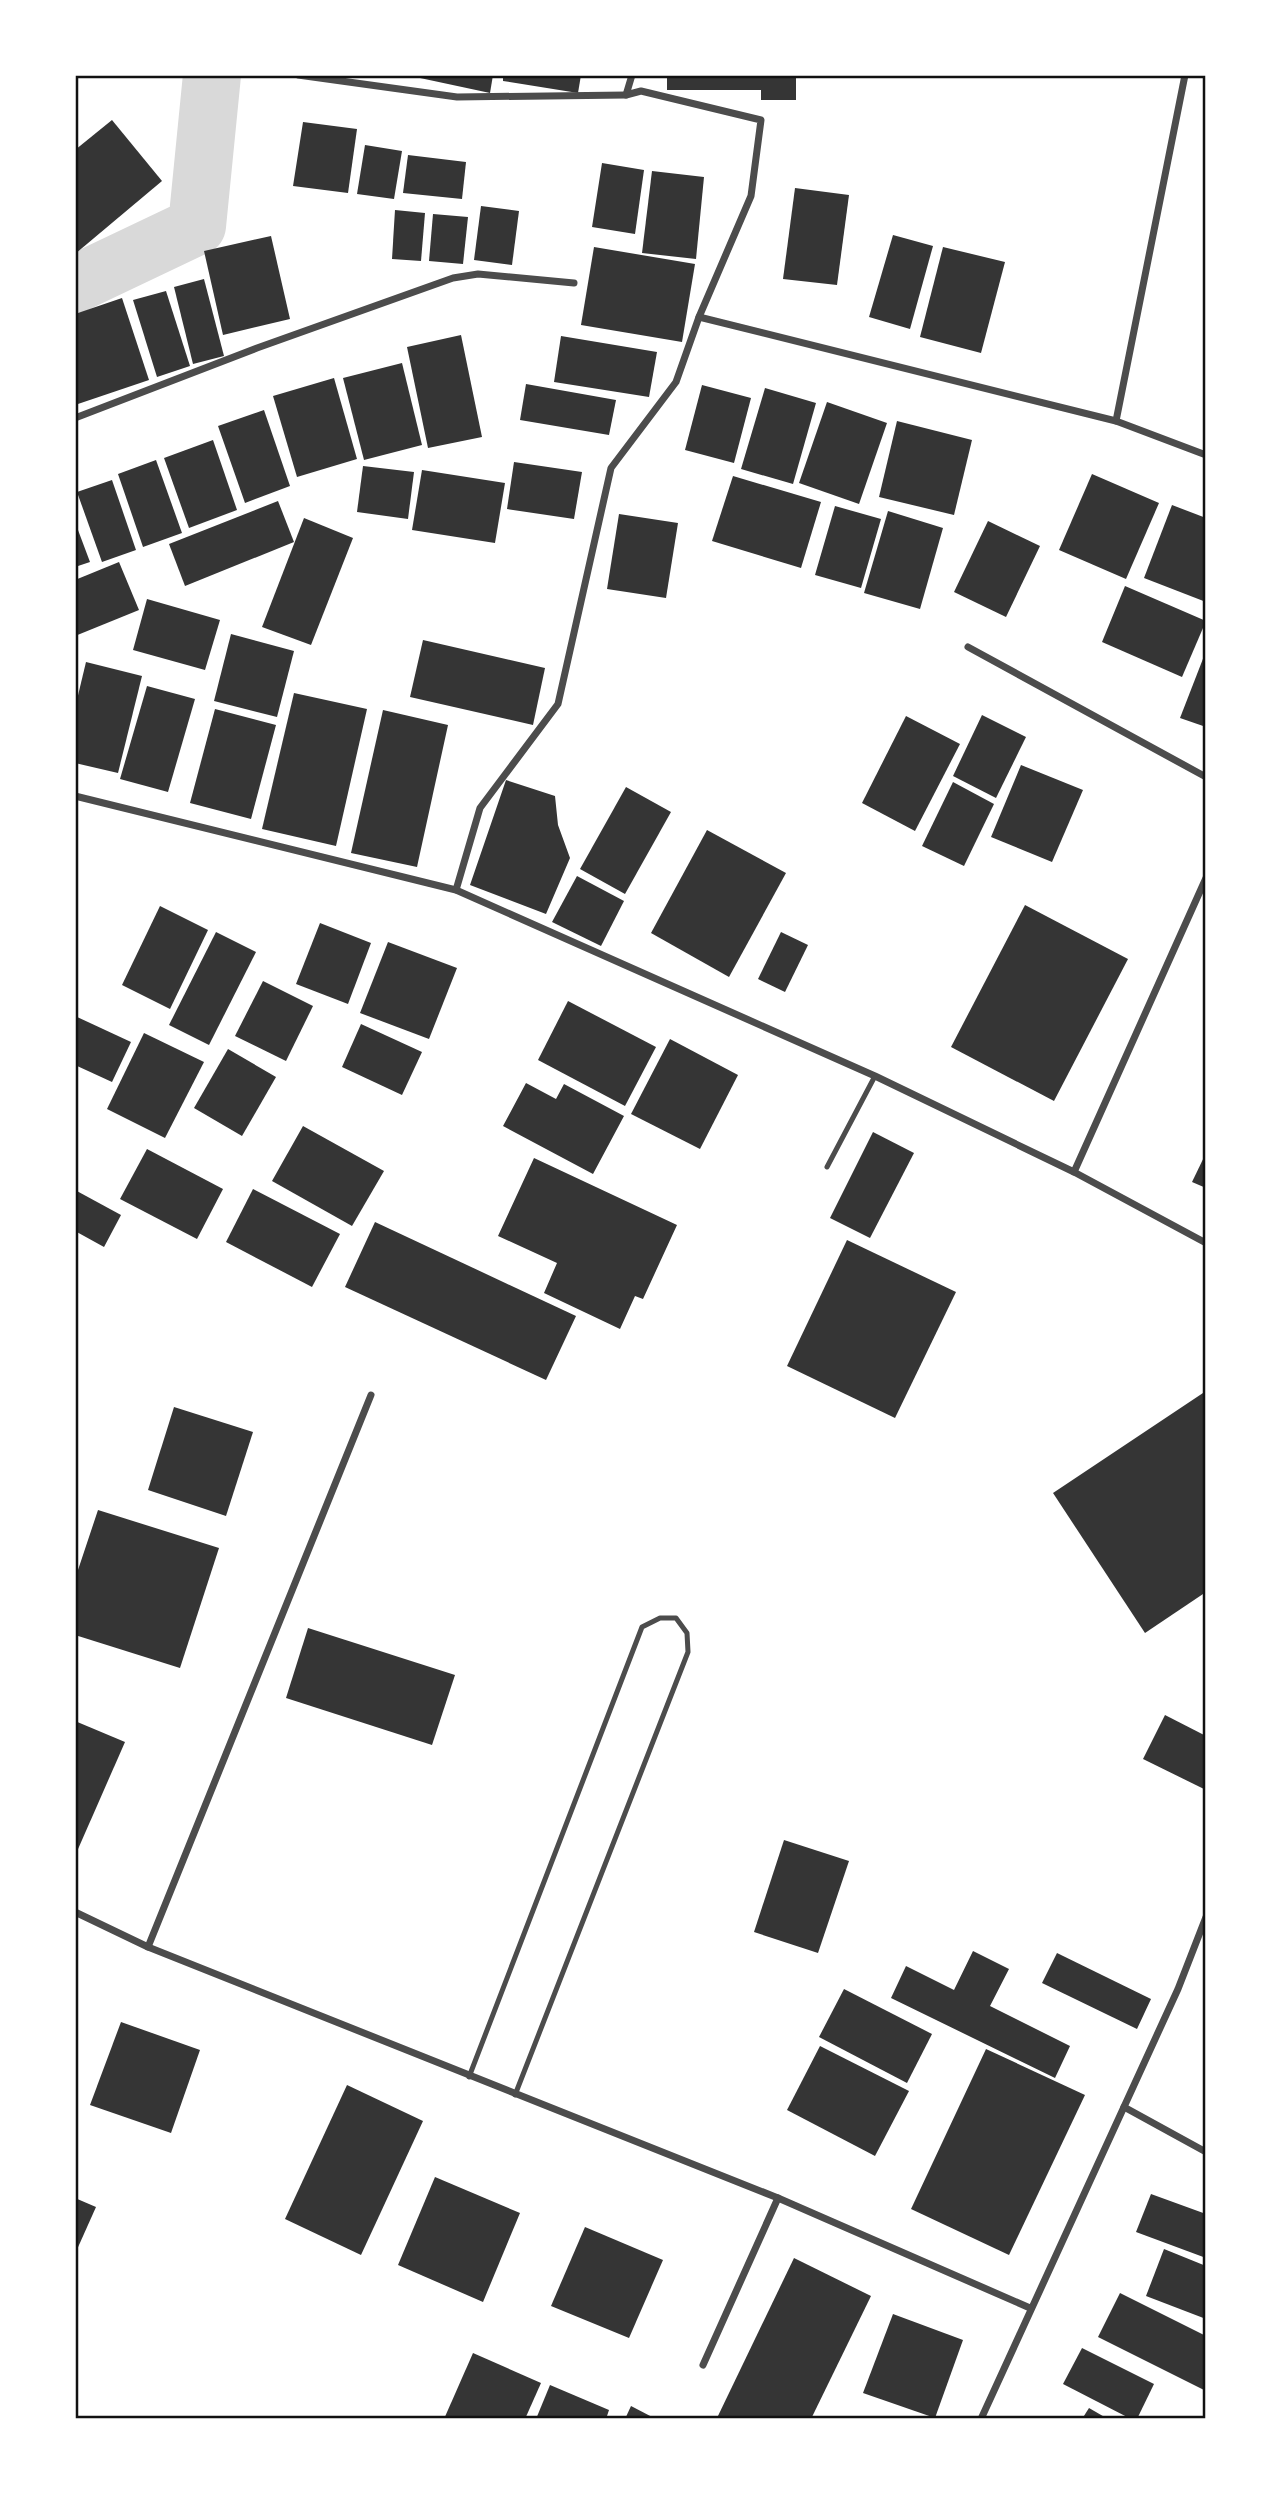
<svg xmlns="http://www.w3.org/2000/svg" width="1281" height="2494" font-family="'Source Serif 4',serif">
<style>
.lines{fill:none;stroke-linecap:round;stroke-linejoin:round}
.canal{stroke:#d9d9d9;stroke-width:58}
.building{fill:#353535}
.service{stroke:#4c4c4c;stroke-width:5}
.minor{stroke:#4c4c4c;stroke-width:7}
.neatline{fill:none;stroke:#111;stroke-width:2.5}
</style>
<rect width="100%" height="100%" fill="#fff"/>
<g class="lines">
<path class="canal" d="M75,284l122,-58 15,-151"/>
</g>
<g class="building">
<path d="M406,75h87l-3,18z"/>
<path d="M503,75h78l-3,18 -75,-12z"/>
<path d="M667,75h129v25h-35v-10h-94z"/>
<path d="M112,120l50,61 -87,73v-104z"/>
<path d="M303,122l54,7 -9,64 -55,-7z"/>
<path d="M365,145l37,6 -8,48 -37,-5z"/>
<path d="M408,155l58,7 -4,37 -59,-6z"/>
<path d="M602,163l42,7 -9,64 -43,-7z"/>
<path d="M652,171l52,6 -8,82 -54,-6z"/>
<path d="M795,188l54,7 -12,90 -54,-6z"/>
<path d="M481,206l38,5 -7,54 -38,-5z"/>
<path d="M395,210l30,3 -4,48 -29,-2z"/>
<path d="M433,214l35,3 -5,47 -34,-3z"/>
<path d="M893,235l40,11 -23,83 -41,-12z"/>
<path d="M271,236l19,83 -67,16 -19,-84z"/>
<path d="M594,247l101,17 -13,78 -101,-17z"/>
<path d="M943,247l62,15 -24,91 -61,-16z"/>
<path d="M204,279l20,77 -31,8 -19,-77z"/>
<path d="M166,291l24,75 -33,11 -24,-77z"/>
<path d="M122,298l27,82 -74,25v-91z"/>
<path d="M461,335l21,102 -54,11 -21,-101z"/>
<path d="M561,336l96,16 -8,45 -95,-15z"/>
<path d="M402,363l20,82 -58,15 -21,-82z"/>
<path d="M334,378l23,81 -60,18 -24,-81z"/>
<path d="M526,384l90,16 -7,35 -89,-15z"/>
<path d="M702,385l49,13 -17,65 -49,-13z"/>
<path d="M765,388l51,15 -23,81 -52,-15z"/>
<path d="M827,402l60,21 -28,81 -60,-21z"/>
<path d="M264,410l26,76 -45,17 -27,-77z"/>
<path d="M897,421l75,19 -18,75 -75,-18z"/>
<path d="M213,440l24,70 -48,18 -25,-70z"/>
<path d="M156,460l26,73 -39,14 -25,-73z"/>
<path d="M514,462l68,10 -8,47 -67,-10z"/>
<path d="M363,466l51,6 -6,47 -51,-7z"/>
<path d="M422,470l83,13 -10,60 -83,-13z"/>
<path d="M1092,474l67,29 -33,76 -67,-29z"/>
<path d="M733,476l88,26 -20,66 -89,-27z"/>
<path d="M112,480l24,70 -34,12 -25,-70z"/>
<path d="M278,501l16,41 -109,44 -16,-42z"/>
<path d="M1172,505l34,13v84l-62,-24z"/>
<path d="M835,506l46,13 -20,69 -46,-13z"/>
<path d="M888,511l55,17 -23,81 -56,-16z"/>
<path d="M619,514l59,9 -12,75 -59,-9z"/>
<path d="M304,518l49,20 -42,107 -49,-18z"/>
<path d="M988,521l52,25 -34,71 -52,-25z"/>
<path d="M75,522l15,40 -15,5z"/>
<path d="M119,562l20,48 -64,26v-56z"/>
<path d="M1125,586l81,35 -24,56 -80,-35z"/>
<path d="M147,599l73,21 -15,50 -72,-20z"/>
<path d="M231,634l63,17 -17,66 -63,-16z"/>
<path d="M423,640l122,28 -12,57 -123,-28z"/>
<path d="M1206,651v76l-26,-9z"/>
<path d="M86,662l56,14 -24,97 -43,-10v-55z"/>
<path d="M147,686l48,13 -27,93 -48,-13z"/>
<path d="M294,693l73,16 -31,137 -74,-17z"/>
<path d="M215,709l61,16 -25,94 -61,-16z"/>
<path d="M383,710l65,15 -31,142 -66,-14z"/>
<path d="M982,715l44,22 -30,61 -43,-22z"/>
<path d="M906,716l54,28 -45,87 -53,-28z"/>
<path d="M1021,765l62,25 -31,72 -61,-25z"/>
<path d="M506,780l49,16 3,29 12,33 -24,56 -76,-29z"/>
<path d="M953,782l41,22 -30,62 -42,-20z"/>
<path d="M626,787l45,25 -46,82 -45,-25z"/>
<path d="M707,830l79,43 -57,104 -78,-44z"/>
<path d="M577,876l47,25 -23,45 -49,-24z"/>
<path d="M1025,905l103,54 -74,142 -103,-54z"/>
<path d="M160,906l48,24 -38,79 -48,-24z"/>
<path d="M320,923l51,20 -23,61 -52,-20z"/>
<path d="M216,932l40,20 -47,93 -40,-20z"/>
<path d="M781,932l27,13 -23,47 -27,-13z"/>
<path d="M388,942l69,26 -28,71 -69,-26z"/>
<path d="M263,981l50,25 -27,55 -51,-25z"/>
<path d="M568,1001l88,46 -31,59 -87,-46z"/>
<path d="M75,1016l56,26 -19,40 -37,-17z"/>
<path d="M361,1024l61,28 -20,43 -60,-28z"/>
<path d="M144,1033l60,29 -39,76 -58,-29z"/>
<path d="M670,1039l68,36 -38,74 -69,-35z"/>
<path d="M228,1049l48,28 -34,59 -48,-28z"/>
<path d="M526,1083l30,16 8,-15 60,32 -31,58 -90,-48z"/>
<path d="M303,1126l81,45 -32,55 -80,-45z"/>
<path d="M873,1132l41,21 -44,85 -40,-20z"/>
<path d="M147,1149l76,40 -26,50 -77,-40z"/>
<path d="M1206,1153v35l-14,-6z"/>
<path d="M534,1158l143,67 -34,74 -8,-3 -15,33 -76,-36 13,-30 -59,-27z"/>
<path d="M253,1189l87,45 -28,53 -86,-45z"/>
<path d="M75,1190l46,25 -17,32 -29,-16z"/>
<path d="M375,1222l201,94 -30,64 -201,-93z"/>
<path d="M847,1240l109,52 -61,126 -108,-52z"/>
<path d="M1206,1391v201l-61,41 -92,-140z"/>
<path d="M174,1407l79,25 -27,84 -78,-26z"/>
<path d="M98,1510l121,38 -39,120 -105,-33v-56z"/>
<path d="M308,1628l147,47 -23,70 -146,-47z"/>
<path d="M1165,1715l41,21v54l-63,-31z"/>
<path d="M75,1721l50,21 -50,114z"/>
<path d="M784,1840l65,21 -31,92 -64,-21z"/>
<path d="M973,1951l36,18 -19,37 80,40 -15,32 -164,-80 15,-32 48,24z"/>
<path d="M1057,1953l94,46 -14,30 -95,-46z"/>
<path d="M844,1989l88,45 -25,49 -88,-46z"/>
<path d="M121,2022l79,28 -29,83 -81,-28z"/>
<path d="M820,2046l89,45 -34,65 -88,-46z"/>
<path d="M986,2049l99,46 -76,160 -98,-46z"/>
<path d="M347,2085l76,36 -62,134 -76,-36z"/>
<path d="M435,2177l85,36 -37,89 -85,-37z"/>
<path d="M1151,2194l55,20v44l-70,-26z"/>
<path d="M75,2198l21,9 -21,47z"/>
<path d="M585,2227l78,33 -34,78 -78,-32z"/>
<path d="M1164,2249l42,17v53l-60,-23z"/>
<path d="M794,2258l77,38 -60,123 -94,-1z"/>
<path d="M1120,2293l86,43v55l-108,-54z"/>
<path d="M893,2314l70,26 -28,78 -72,-25z"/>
<path d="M1082,2348l72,36 -17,35h-6l-68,-35z"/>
<path d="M473,2353l68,30 -16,36h-81z"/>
<path d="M550,2385l59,25 -3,9h-70z"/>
<path d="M631,2406l25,13h-31z"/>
<path d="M1089,2408l19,11h-26z"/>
</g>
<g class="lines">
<g class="service">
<path d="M827,1167l48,-91"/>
<path d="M469,2077l173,-450 18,-9h16l11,15 1,19 -173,443"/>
</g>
<g class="minor">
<path d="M298,75l159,22 169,-2"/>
<path d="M1185,75l-69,346 90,34"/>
<path d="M699,317l417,104"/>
<path d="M75,418l182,-70 196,-70 25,-4 96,9"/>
<path d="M968,647l238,130"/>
<path d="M75,796l381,94 419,186 199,96 132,71"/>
<path d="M456,890l24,-82 78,-104 53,-236 65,-86 23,-65 52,-121 10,-76 -120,-29 -15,4 6,-20"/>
<path d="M1074,1172l132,-294"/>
<path d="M75,1912l73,35 630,251 252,110"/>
<path d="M148,1947l223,-552"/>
<path d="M1124,2107l82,45"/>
<path d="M703,2365l75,-167"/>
<path d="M981,2419l197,-430 28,-72"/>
</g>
</g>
<rect width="1281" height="2494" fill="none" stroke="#ffffff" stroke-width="154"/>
<rect x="77" y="77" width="1127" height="2340" class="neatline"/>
</svg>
